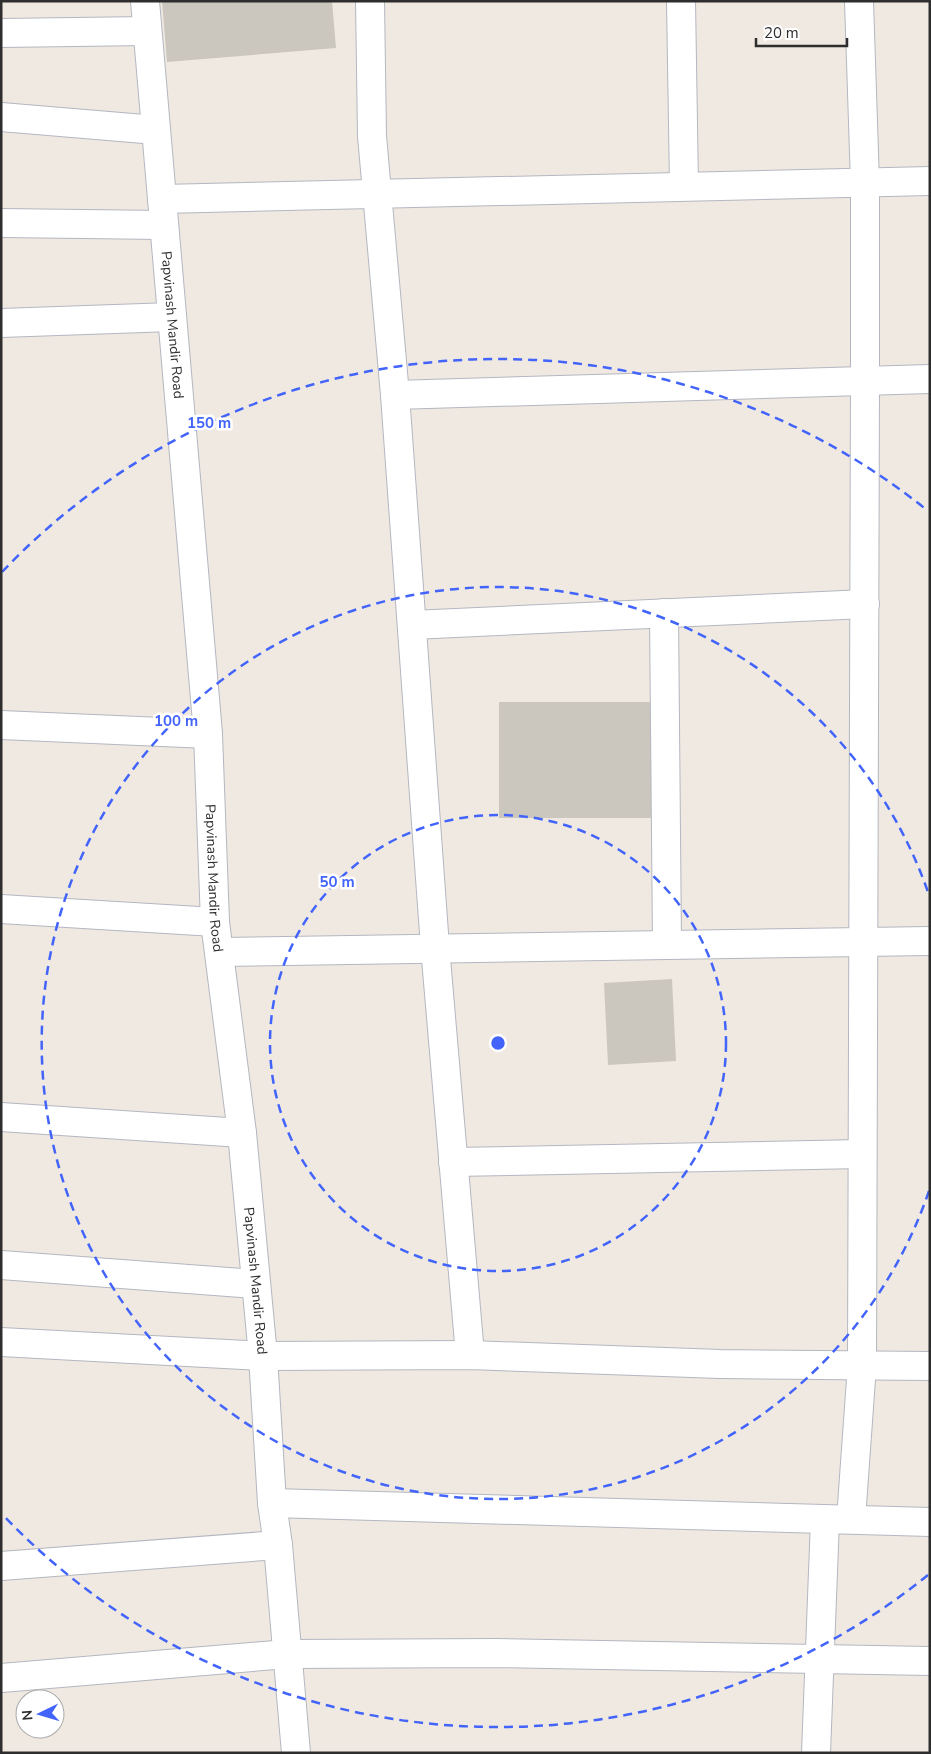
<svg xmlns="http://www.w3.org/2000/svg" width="931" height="1754" font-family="'Nunito Sans',sans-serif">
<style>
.building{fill:#cbc7bf}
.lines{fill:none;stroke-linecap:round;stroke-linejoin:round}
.minor-casing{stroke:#b4b7c1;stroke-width:30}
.minor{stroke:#fff;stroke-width:28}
.ring{fill:none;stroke:#4264fb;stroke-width:2.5;stroke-dasharray:9 6}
.labels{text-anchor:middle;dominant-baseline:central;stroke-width:5;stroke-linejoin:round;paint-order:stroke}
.street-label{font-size:14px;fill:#2e2e2e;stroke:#fff}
.centre{fill:#4264fb;stroke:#fff;stroke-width:2.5}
.ring-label{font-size:15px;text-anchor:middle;font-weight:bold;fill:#4264fb;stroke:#fff;stroke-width:5;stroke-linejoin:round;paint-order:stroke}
</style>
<rect width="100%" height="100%" fill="#efe9e1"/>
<g class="building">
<path d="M162,1h170l4,47 -169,14z"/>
<rect x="499" y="702" width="155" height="116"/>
<path d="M672,979l4,82 -68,4 -4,-82z"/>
</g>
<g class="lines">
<defs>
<g id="minor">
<path id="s1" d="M145,1l63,733 7,188 27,211 21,223 9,147 6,42 18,208"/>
<path d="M370,1l2,135 23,259 40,552 35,408"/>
<path d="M681,1l3,185"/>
<path d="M1,33l146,-2"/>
<path d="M1,117l155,13"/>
<path d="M162,199l768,-18"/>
<path d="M1,223l163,2"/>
<path d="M1,323l171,-6"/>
<path d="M395,395l535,-16"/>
<path d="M664,613l3,331"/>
<path d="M412,625l453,-21"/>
<path d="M1,725l207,9"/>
<path d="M1,909l214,13"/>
<path d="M220,952l710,-11"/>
<path d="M1,1117l241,16"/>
<path d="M453,1162l409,-8"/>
<path d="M1,1265l254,19"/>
<path d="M1,1342l262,14 207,-1 250,9 210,2"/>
<path d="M272,1503l658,19"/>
<path d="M851,1519l11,-154 3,-984v-198l-6,-182"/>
<path d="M1,1566l277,-21"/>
<path d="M1,1678l286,-24 210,-1 433,8"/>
<path d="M816,1753l9,-233"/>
</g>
</defs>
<use href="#minor" class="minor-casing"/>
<use href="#minor" class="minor"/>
</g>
<g class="ring">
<circle cx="498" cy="1043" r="228"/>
<path d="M929 1191A456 456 0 1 1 929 895"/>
<path d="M928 1575A684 684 0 0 1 2 1514M2 572A684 684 0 0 1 928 511"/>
</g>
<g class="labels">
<g class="street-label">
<text stroke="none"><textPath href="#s1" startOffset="325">Papvinash Mandir Road</textPath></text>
<text stroke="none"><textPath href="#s1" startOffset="880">Papvinash Mandir Road</textPath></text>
<text stroke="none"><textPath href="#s1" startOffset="1285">Papvinash Mandir Road</textPath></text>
</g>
</g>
<circle cx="498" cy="1043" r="8" class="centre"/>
<g class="ring-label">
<text x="209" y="428">150 m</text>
<text x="176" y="726">100 m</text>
<text x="337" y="887">50 m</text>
</g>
<rect width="931" height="1754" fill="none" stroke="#2e2e2e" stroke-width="5"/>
<g transform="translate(40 1714) rotate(265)"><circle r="24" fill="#ffffff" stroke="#ababab"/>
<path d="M0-4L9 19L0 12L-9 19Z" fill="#4264fb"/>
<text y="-8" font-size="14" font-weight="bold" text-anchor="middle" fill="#2e2e2e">N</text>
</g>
<path d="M756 38v8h91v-8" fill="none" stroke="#2e2e2e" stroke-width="2.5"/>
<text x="764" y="38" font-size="15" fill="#2e2e2e" stroke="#ffffff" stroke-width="4" paint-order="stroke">20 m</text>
</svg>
